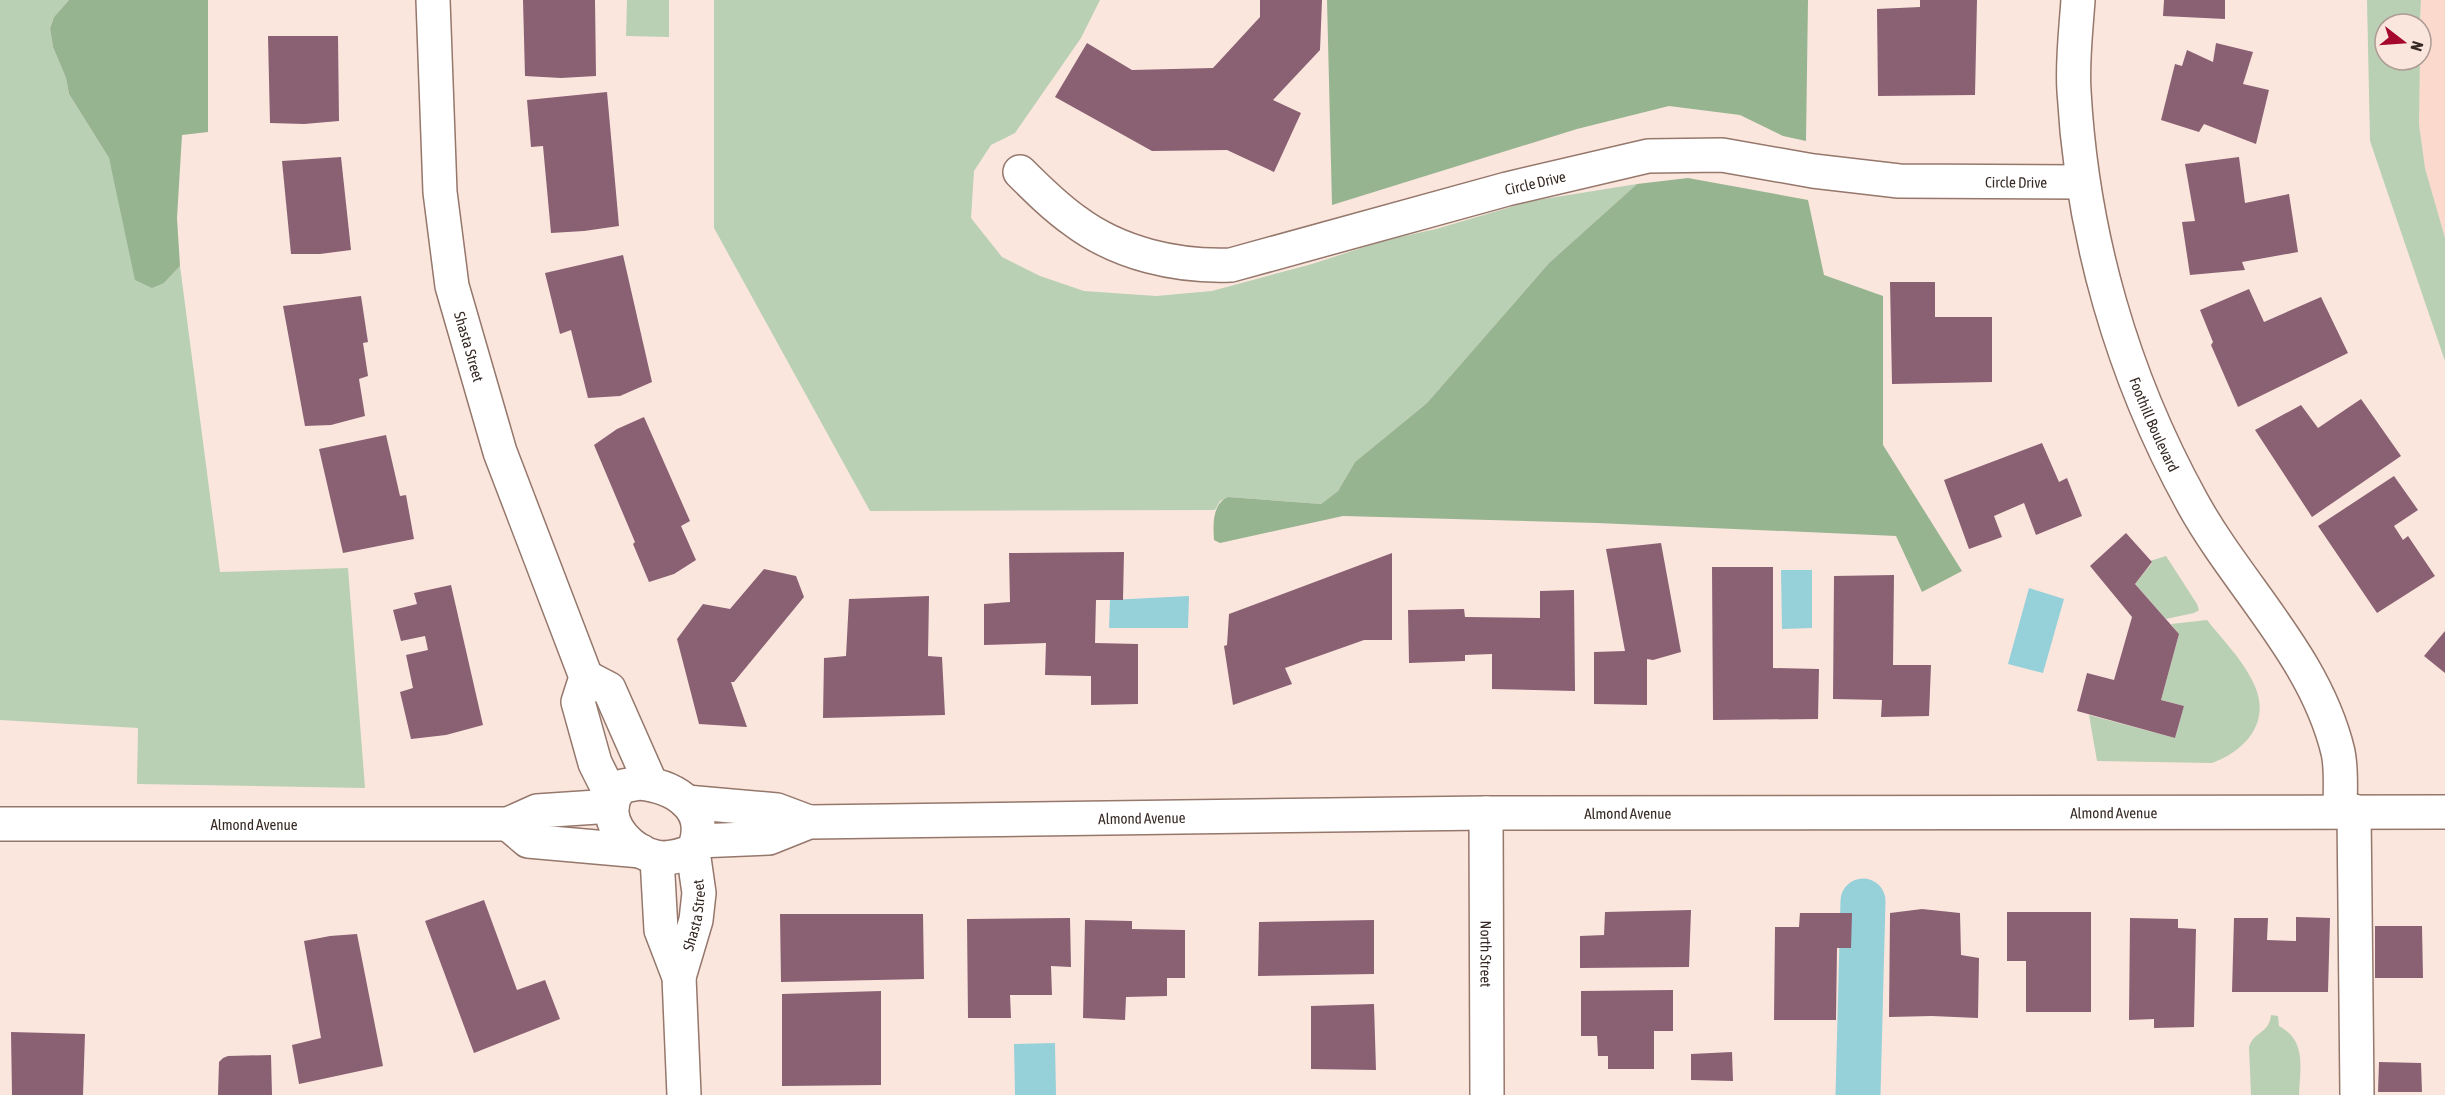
<svg xmlns="http://www.w3.org/2000/svg" width="2445" height="1095" font-family="'Asap Condensed',sans-serif">
<style>
.built{fill:#fbd9cc}
.green{fill:#b9d0b4}
.forest{fill:#97b490}
.water{fill:#96d0d8}
.lines{fill:none;stroke-linecap:round;stroke-linejoin:round}
.canal{stroke:#96d0d8;stroke-width:45}
.building{fill:#8a6073}
.minor-casing{stroke:#95776b;stroke-width:36}
.minor{stroke:#fff;stroke-width:33}
.labels{text-anchor:middle;dominant-baseline:central;stroke-width:6;stroke-linejoin:round;paint-order:stroke}
.street-label{font-size:15px;fill:#372a25;stroke:#fbe6de}
</style>
<rect width="100%" height="100%" fill="#fbe6de"/>
<path class="built" d="M2421,0h24v238l-20,-70 -6,-44z"/>
<g class="green">
<path d="M0,0h69l-15,17 -4,10 3,20 13,31 3,16 40,64 4,14 51,111 16,-17 40,306 128,-4 17,220 -228,-4 1,-56 -138,-8z"/>
<path d="M627,0h42v37l-43,-1z"/>
<path d="M714,0h386l-19,38 -66,95 -24,12 -17,26 -3,47 31,39 38,19 44,15 72,5 56,-5 100,-27 74,-24 50,-11 95,-28 106,-17 -88,79 -122,140 -72,59 -17,29 -17,13 -93,-7 -8,4 -5,9 -345,1 -156,-283z"/>
<path d="M2367,0h54l-1,24h-35v36h35l-1,64 6,44 20,70v123l-75,-220z"/>
<path d="M2166,556l31,48 2,6 -5,3 -28,6 -31,-35 17,-21 -2,-2z"/>
<path d="M2207,620c15,19 34,38 45,60 21,39 -4,70 -40,83l-115,-2 -8,-46 86,23 9,-32 -23,-6 18,-66 -8,-10z"/>
<path d="M2271,1015l7,1 1,10c28,15 21,41 20,69h-48l-2,-48c5,-16 20,-13 22,-32z"/>
</g>
<g class="forest">
<path d="M69,0h139v132l-26,3 -5,83 3,48 -16,17 -12,5 -17,-8 -26,-122 -40,-64 -3,-16 -13,-31 -3,-19 4,-11z"/>
<path d="M1327,0h481l-2,141 -23,-5 -43,-21 -71,-9 -92,23 -245,76z"/>
<path d="M1688,178l120,22 16,75 59,21v149l79,126 -40,21 -26,-56 -299,-13 -254,-7 -123,27 -6,-3c-1,-15 -2,-36 14,-43l93,7 17,-13 17,-29 72,-59 122,-140 88,-79z"/>
</g>
<g class="water">
<path d="M1781,570h31v58l-30,1z"/>
<path d="M2029,588l35,11 -21,74 -35,-9z"/>
<path d="M1189,596l-1,32h-79l1,-28z"/>
<path d="M1055,1043l1,52h-41l-1,-51z"/>
</g>
<g class="lines">
<path class="canal" d="M1858,1095l5,-194"/>
</g>
<g class="building">
<path d="M523,0h72l1,76 -35,2 -36,-2z"/>
<path d="M1260,0h62l-2,50 -47,50 28,13 -27,59 -47,-22 -75,1 -97,-54 32,-54 45,27 81,-2 47,-51z"/>
<path d="M1920,0h57l-2,95 -97,1 -1,-87 43,-2z"/>
<path d="M2164,0h61v19l-62,-3z"/>
<path d="M268,36h70l1,85 -35,3 -34,-1z"/>
<path d="M2216,43l37,9 -10,32 26,6 -13,54 -52,-20 -5,8 -38,-12 14,-56 7,2 5,-16 26,12z"/>
<path d="M607,92l12,134 -35,5 -33,2 -8,-87 -12,1 -4,-47z"/>
<path d="M341,157l10,93 -31,4h-29l-9,-93z"/>
<path d="M2239,157l6,46 44,-9 9,58 -56,10 3,8 -55,5 -8,-53 13,-1 -10,-57z"/>
<path d="M623,255l29,127 -32,14 -32,2 -17,-68 -11,4 -15,-61z"/>
<path d="M1890,282h45v35h57v65l-100,2z"/>
<path d="M2249,289l15,33 57,-25 27,56 -110,54 -27,-62 2,-3 -13,-32z"/>
<path d="M361,296l7,46 -5,1 5,33 -9,3 6,37 -34,9 -26,1 -22,-120z"/>
<path d="M2361,399l40,57 -89,61 -57,-87 46,-25 17,23z"/>
<path d="M644,417l46,104 -9,5 15,34 -22,14 -25,8 -16,-38 2,-2 -41,-97 23,-16z"/>
<path d="M386,435l14,61 6,-1 8,44 -71,14 -24,-104z"/>
<path d="M2042,443l17,39 8,-4 15,38 -46,19 -12,-32 -30,13 8,21 -33,12 -25,-69z"/>
<path d="M2394,476l24,34 -24,16 9,14 5,-4 27,40 -58,37 -59,-87z"/>
<path d="M2126,533l26,29 -17,22 44,50 -18,66 23,6 -9,32 -98,-27 10,-38 27,7 18,-63 -42,-51z"/>
<path d="M1661,543l20,109 -28,8 -6,-1v46l-53,-1v-52l31,-1 -19,-102z"/>
<path d="M1124,552l-1,48h-27l-1,43 43,1v60l-47,1v-29l-46,-1 1,-32 -62,2v-41l26,-2 -1,-49z"/>
<path d="M1392,553v87h-28l-79,28 7,16 -59,21 -9,-59 3,-1 2,-31z"/>
<path d="M1712,567h61v101l46,1 -1,50 -105,1z"/>
<path d="M764,569l32,7 8,21 -70,85h-3l16,45 -48,-3 -22,-85 26,-35 27,5z"/>
<path d="M1894,575l-1,90h38l-2,51 -48,1 1,-17 -49,-1 1,-123z"/>
<path d="M451,585l32,140 -37,10 -35,4 -11,-47 13,-4 -7,-33 22,-5 -3,-14 -24,5 -8,-31 24,-6 -3,-11z"/>
<path d="M1574,590l1,101 -83,-2v-35l-27,1v6l-56,2 -1,-53 56,-1 1,8 75,1v-27z"/>
<path d="M929,596l-1,60 14,1 3,58 -122,3 1,-60 22,-2 3,-57z"/>
<path d="M2445,631v42l-21,-17z"/>
<path d="M484,900l33,90 28,-10 15,39 -86,34 -49,-132z"/>
<path d="M1922,909l38,4 1,42 18,3 -1,60 -46,-2 -43,1 1,-104z"/>
<path d="M1691,910l-2,57 -109,1v-32l24,-1 1,-23z"/>
<path d="M2007,912h84v100h-65v-51h-19z"/>
<path d="M1800,913h52l-1,35h-14l-1,72h-62l1,-93h24z"/>
<path d="M780,914h143l1,65 -143,3z"/>
<path d="M2296,917l34,1 -2,74h-96l2,-74h34l-1,22 29,1z"/>
<path d="M1070,918l1,49 -20,-1 1,29h-42l1,23h-43l-1,-99z"/>
<path d="M2130,918l48,1v9l18,1 -2,98 -40,1v-9l-25,1z"/>
<path d="M1085,920l47,1v8l53,1v48h-18v18l-41,1 -1,23 -42,-2z"/>
<path d="M1374,920v54l-116,2 1,-54z"/>
<path d="M2375,926h47l1,52h-48z"/>
<path d="M357,934l26,132 -84,18 -7,-39 29,-7 -17,-97 26,-5z"/>
<path d="M1673,990v41h-19v38h-46v-13h-10l-1,-20h-16v-45z"/>
<path d="M881,991v94l-99,1v-92z"/>
<path d="M1374,1004l2,66 -65,-1v-63z"/>
<path d="M11,1032l74,2 -2,61h-71z"/>
<path d="M1732,1052l1,29 -42,-1v-26z"/>
<path d="M271,1055l1,40h-54l1,-33 4,-4 5,-2z"/>
<path d="M2379,1062l42,1 1,29h-44z"/>
</g>
<g class="lines">
<defs>
<g id="minor">
<path id="s1" d="M433,0l7,192 12,94 48,166 86,225 -8,25 17,61 18,36"/>
<path id="s2" d="M2078,0c-2,30 -6,61 -4,91 8,144 48,284 118,411 46,84 123,154 146,250 4,18 2,40 2,59"/>
<path id="s3" d="M1020,172c17,17 35,35 55,49 44,33 102,46 156,44l276,-76 141,-33 74,-1 91,16 86,10 183,1"/>
<path d="M586,677l23,12 42,95"/>
<path d="M640,783c37,4 72,27 53,68 -11,4 -24,9 -37,6 -23,-5 -50,-30 -43,-55 1,-6 6,-12 10,-16z"/>
<path d="M686,802l91,8 32,12"/>
<path d="M2354,811l3,284"/>
<path id="s4" d="M1486,813l1,282"/>
<path id="s5" d="M0,824h508l29,-13 75,-5"/>
<path d="M508,824l20,17 113,10"/>
<path id="s6" d="M698,841l71,-3 40,-16 677,-9 959,-1"/>
<path d="M657,858l4,72 18,47 5,118"/>
<path id="s7" d="M679,977l17,-57 3,-27 -6,-42"/>
</g>
</defs>
<use href="#minor" class="minor-casing"/>
<use href="#minor" class="minor"/>
</g>
<g class="labels">
<g class="street-label">
<text stroke="none"><textPath href="#s3" startOffset="1040">Circle Drive</textPath></text>
<text stroke="none"><textPath href="#s3" startOffset="554">Circle Drive</textPath></text>
<text stroke="none"><textPath href="#s1" startOffset="350">Shasta Street</textPath></text>
<text stroke="none"><textPath href="#s2" startOffset="436">Foothill Boulevard</textPath></text>
<text stroke="none"><textPath href="#s6" startOffset="1419">Almond Avenue</textPath></text>
<text stroke="none"><textPath href="#s6" startOffset="933">Almond Avenue</textPath></text>
<text stroke="none"><textPath href="#s6" startOffset="447">Almond Avenue</textPath></text>
<text stroke="none"><textPath href="#s5" startOffset="254">Almond Avenue</textPath></text>
<text stroke="none"><textPath href="#s7" startOffset="64">Shasta Street</textPath></text>
<text stroke="none"><textPath href="#s4" startOffset="141">North Street</textPath></text>
</g>
</g>
<g transform="translate(2403 42) rotate(107)"><circle r="28" fill="#fbe6de" stroke="#ad9b94" stroke-width="1.5"/>
<path d="M0-4.5L10 22L0 15L-10 22Z" fill="#a5082c"/>
<text y="-9" font-size="16" font-weight="bold" text-anchor="middle" fill="#372a25">N</text>
</g>
</svg>
